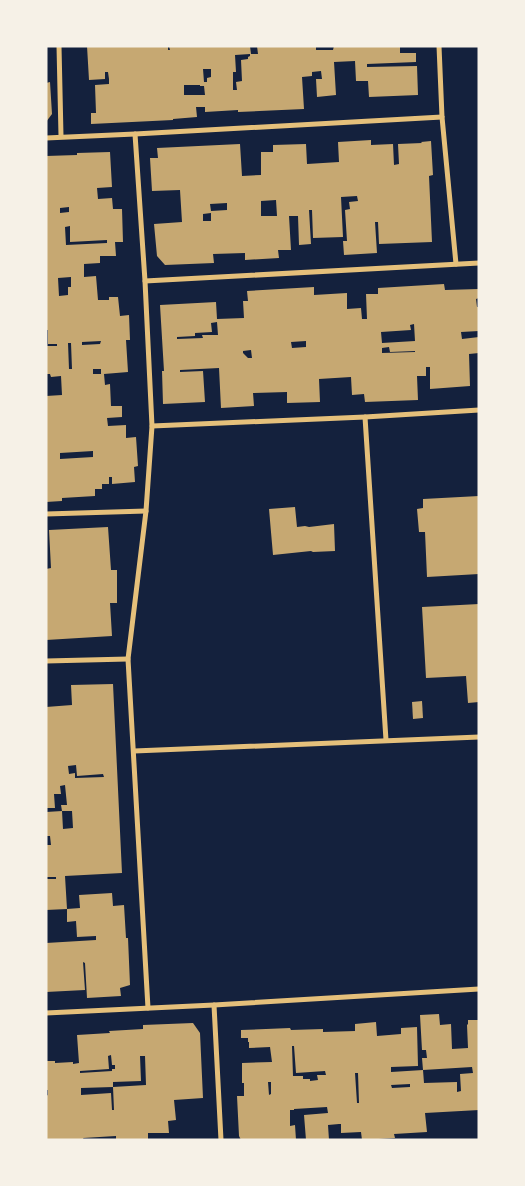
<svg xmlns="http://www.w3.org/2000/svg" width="525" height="1186" font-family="Montserrat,sans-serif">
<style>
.building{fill:#c6a872;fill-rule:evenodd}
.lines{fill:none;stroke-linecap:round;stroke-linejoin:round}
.minor{stroke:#e5c07b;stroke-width:5}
</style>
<rect width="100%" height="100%" fill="#14213d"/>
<g class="building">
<path d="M87,46h81v4h2l-1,-4h81l1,8h7l-1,-8h59v4h17l1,-4h66v7h16v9l-49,2v3l50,-1 1,29 -49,2 -1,-16h-12l-1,-20 -21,1 2,33 -19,2 -1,-18h6l-1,-8 -9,1v4l-10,1 2,32 -66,3v-2l-33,2v-5h-9l1,10 -24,2v1l-82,4v-11h5l-1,-28 14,-1v-5l-1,-7h-3v7l-16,1zM250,54v2l-2,1v2l-7,1 1,21 -6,1 1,8h-4v-18h3l-1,-17zM203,69h8v8l-4,1v4h-3zM184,85h16v1h4l1,9h-21z"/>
<path d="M50,82l2,32 -6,8v-39z"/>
<path d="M371,140v5l22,-1 1,21 5,-1 -1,-20 24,-1 -1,-1 10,-1 2,34 -4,1 3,66 -53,2 -1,-22h-3l2,31 -33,2 -1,-14h4l-2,-31 5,-1 -1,-7 9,-1 -1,-5 -16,1 2,40 -30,1 -1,-28h-3l2,34 -12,1 -1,-29h-9l2,34h-13l1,8 -34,2v-7l-32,1 1,9 -49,2 -8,-9 -3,-32 28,-2 -2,-32 -28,1 -2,-33h8l-1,-10 83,-4 2,32 19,-1v-23h12v-7l33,-1 1,20 32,-2 -1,-20zM276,200l1,16h-16v-15zM227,203v7l-16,1 -1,-7zM211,213v8h-8v-7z"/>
<path d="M110,152l2,35 -15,1 1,11 14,-1 1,11h9l1,33h-8l1,14h-16v7l-16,1v13l12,-1 2,24h11v-3h9l2,19 9,-1 1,25h-4l2,32 -24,2 1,11 5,-1 1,22h11v11l-15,1 1,8 18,-1v13l10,-1 2,29 -4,1 1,15 -23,2v-7h-3v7h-7v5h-7v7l-33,2v3l-16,1v-106l16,-1 -1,-19 -10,1 -1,-3h-4v-28h11v-2h-9v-14h-2v-174l31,-1v-2zM69,207v5l-9,1v-5zM70,226v16l37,-2v3l-41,2 -1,-18zM71,277v10h-3v8l-9,1 -1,-18zM101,341l-1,3 -18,1v-3zM68,343h3l1,26h-3zM93,369h8v5h-8zM93,451v6l-33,2v-6z"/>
<path d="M444,284l1,6 34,-1v9l-3,1 1,8h2v24l-18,1 1,7 17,-2v16l-10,1 1,32 -40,3v-22h-4v9h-9l1,24 -53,2 -1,-8 -12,1 -1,-18 -32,2 1,23 -33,1v-11l-34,1 1,13 -33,2 -2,-40 -39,2v2l23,-1 2,31 -42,2 -1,-33h2l-4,-66 56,-3 1,17 27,-1 -1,-17h5l-1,-10 67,-4v8l33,-2v16l14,-1 1,11h5l-1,-25h12v-6zM217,322l1,13h-16l1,3 -26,1v-2l18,-1v-3l17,-1 -1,-9zM414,324l1,17 -33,2 -1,-11 30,-2 -1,-5zM306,341v6l-14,1 -1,-6zM389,347l1,5 25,-1v1l-33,1v-5zM251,350l1,8h-4l-5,-5v-2z"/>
<path d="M479,496v78l-52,3 -2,-45h-6l-2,-23 6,-1v-9z"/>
<path d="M295,507l2,20 8,-1 4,1 25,-3 1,27 -22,1 -2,-1 -38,4 -4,-46z"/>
<path d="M108,527l3,43h6v33h-7l2,33 -66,4v-71l5,-1 -2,-38z"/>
<path d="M479,604v98l-11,1 -2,-27 -40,2 -4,-71z"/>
<path d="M113,684l9,189 -57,3 2,33 -21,1v-31h10v-2h-10v-32h5l-1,-9h-4v-24l16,-1 1,18 10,-1 -1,-17h-10l-1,-6h6l-2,-20 -5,1 1,8h-7l1,14h-9v-101l26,-2 -1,-20zM76,765l1,11 26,-2 1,3 -29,1v-5l-6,1 -1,-8z"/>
<path d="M422,701l1,17 -10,1 -1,-17z"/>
<path d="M112,893l1,13 11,-1 2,33h2l2,47 -10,3 1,8 -34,2 -2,-35 -2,-1 2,28 -39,2v-49l50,-3v-4l-19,1 -1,-16 -9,1v-13l13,-1 -1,-13z"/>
<path d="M439,1014l1,11 11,-1 1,25 16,-1 -1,-23 1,-1v-4h11v90l-54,3 2,19 -33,2 1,4 -33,2 -1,-8 -20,1v-9h-2l-11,1 1,15h-23l-2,-25 24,-2 -1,-6 -33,2v1h-4v16l5,-1 1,15h-55l-2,-4 -2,-40h7v-13h-2v-20l30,-1 -2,-15 -21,1v-6h-1v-4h-7v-8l49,-2 1,2 32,-1v3l32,-1v-7l21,-2 1,14 24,-2v-6l16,-1 1,39 -27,1v5l32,-2 1,13 33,-1v10l4,-1 -1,-17 13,-1 -1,-6 -49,3 -1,-12h5l-1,-8h-4l-2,-35zM292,1046h2l2,27 29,-2 1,4h-9l1,5 -8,1v-2h-7v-3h-10zM355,1073h3l1,30h-2zM268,1082h3v12l-2,1zM410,1084v3l-18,1 -1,-3z"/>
<path d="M193,1023l7,10 3,65 -29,2 2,20 -8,1 1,12h-21v7h-32v-4l-33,2 1,2h-38v-44l2,-1v-5h-2v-29h9v2l18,-1v2l6,-1 -2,-28 33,-2 -1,-2 34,-2v-4zM111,1055l1,10h3v4h-3v2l-32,2v-2l29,-2 -1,-13zM140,1056h5l1,29 -33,2 1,23h-2l-1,-17 -30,2v-7l32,-1v-5l28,-1z"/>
</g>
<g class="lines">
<g class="minor">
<path d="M59,46l2,90"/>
<path d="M439,46l3,71 14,147"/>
<path d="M135,134l10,147 7,145 -6,85 -18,148 20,349"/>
<path d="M46,138l89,-4 307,-17"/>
<path d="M145,281l334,-18"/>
<path d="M365,417l21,323"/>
<path d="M152,426l213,-9 114,-7"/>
<path d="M46,514l100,-3"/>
<path d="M46,661l82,-2"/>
<path d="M134,751l345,-14"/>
<path d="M214,1005l7,135"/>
<path d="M46,1013l168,-8 265,-16"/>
</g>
</g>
<rect width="525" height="1186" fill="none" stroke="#f6f1e7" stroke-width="95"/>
</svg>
